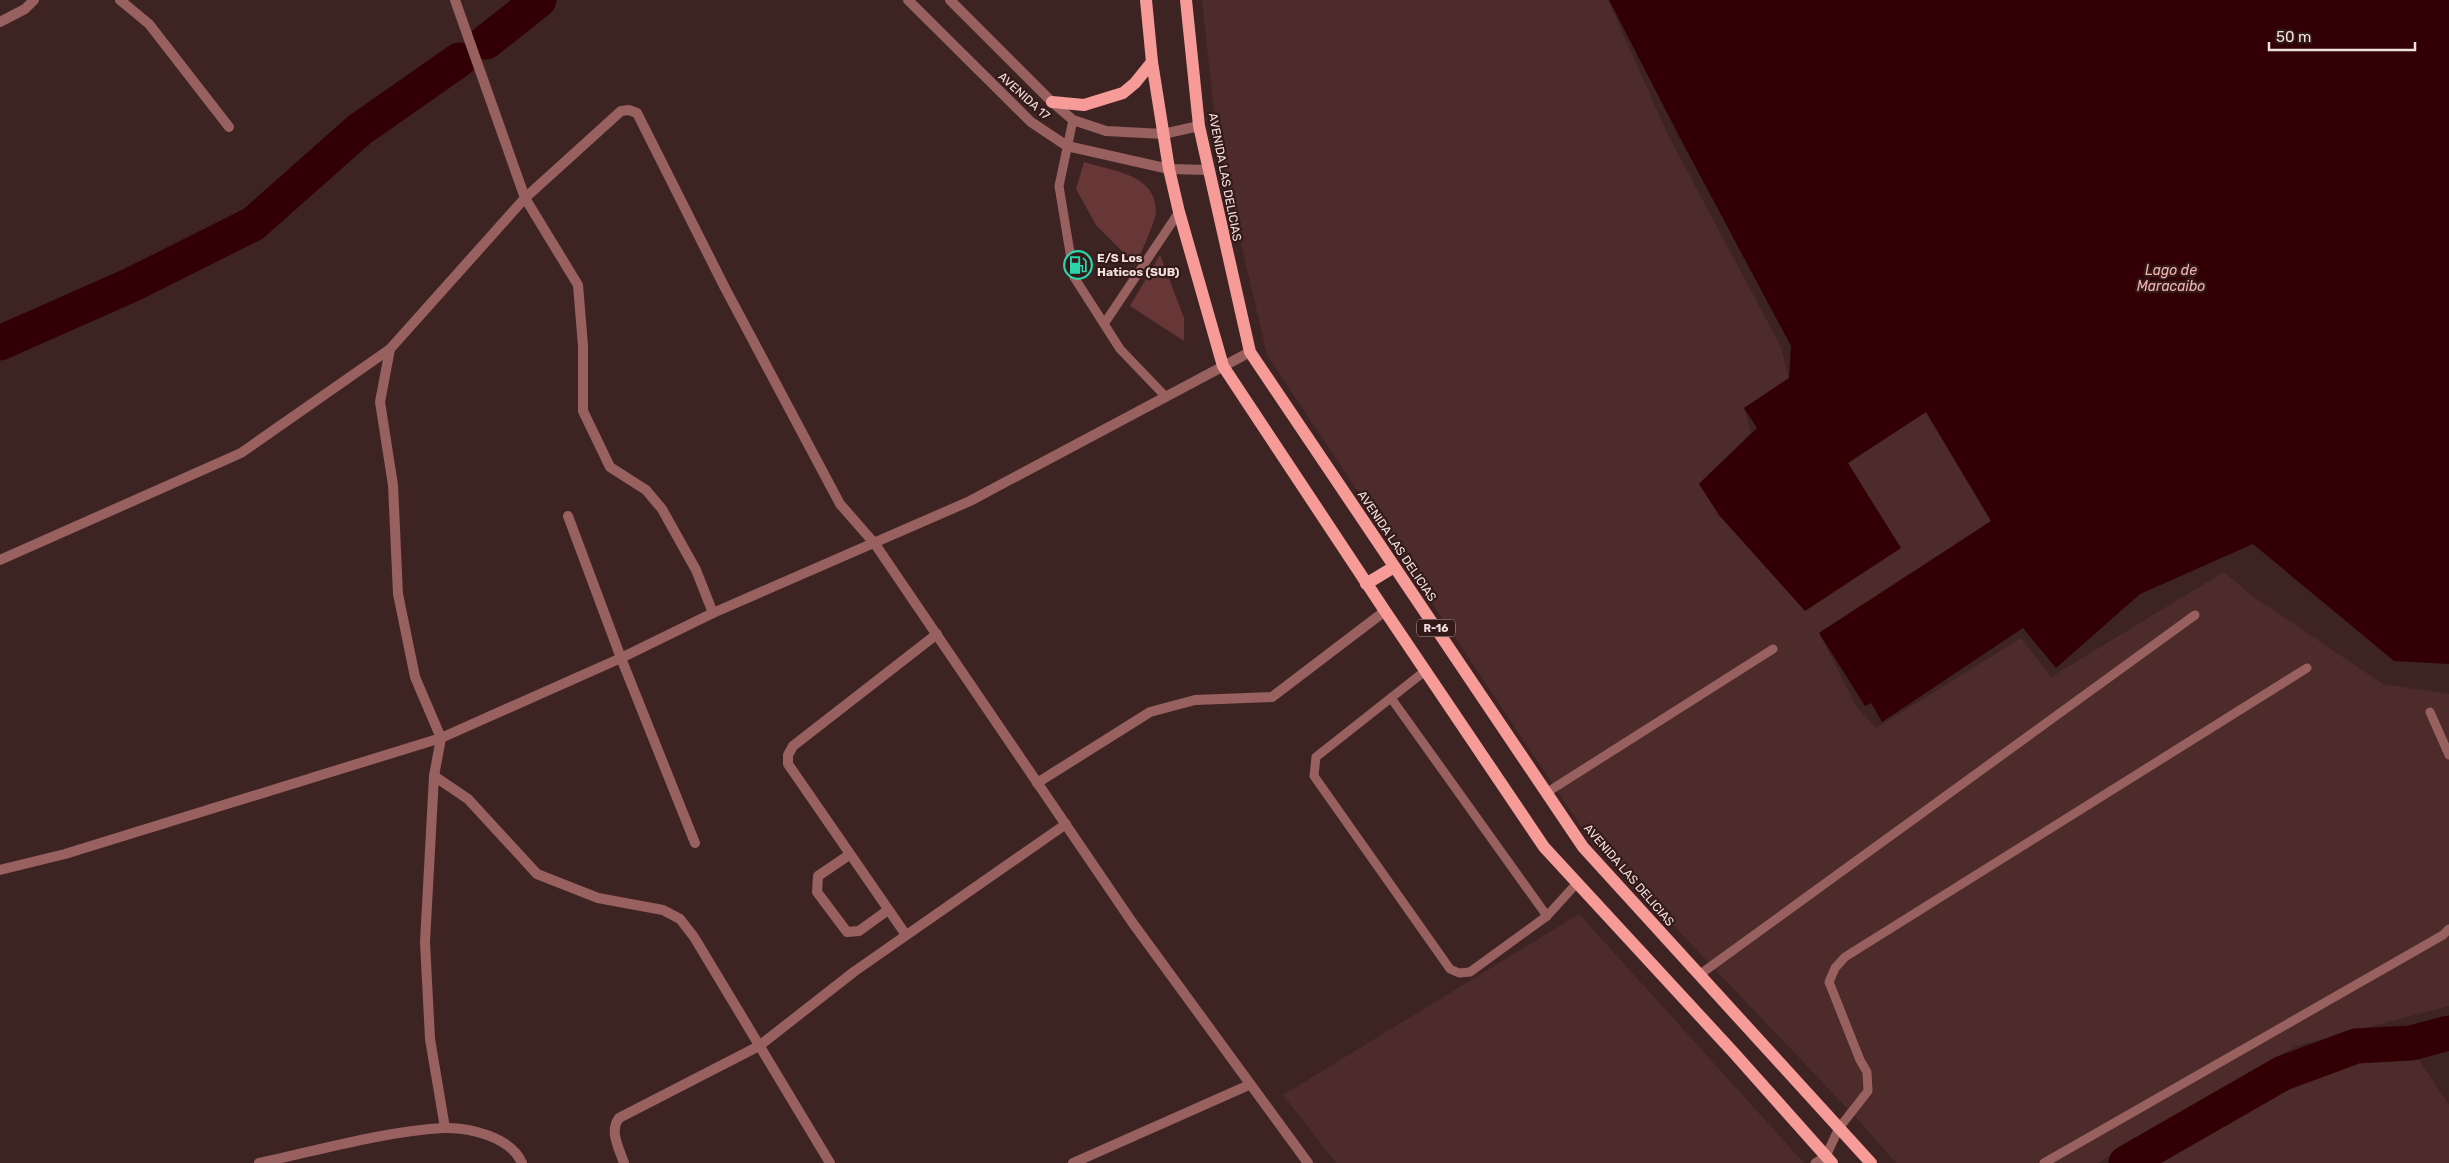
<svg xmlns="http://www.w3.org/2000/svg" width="2449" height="1163" font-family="Rubik,sans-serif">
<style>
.built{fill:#4c2b2a}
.green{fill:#663736}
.water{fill:#320004}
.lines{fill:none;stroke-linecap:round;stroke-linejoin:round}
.river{stroke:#320004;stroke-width:35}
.service{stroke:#98605f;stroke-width:9}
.minor{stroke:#98605f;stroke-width:10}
.tertiary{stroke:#98605f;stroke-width:10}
.primary{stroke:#f79b99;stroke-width:12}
.labels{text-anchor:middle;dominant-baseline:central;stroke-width:4.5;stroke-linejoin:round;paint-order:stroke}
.shield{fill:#331a19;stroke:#b9a5a4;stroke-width:1}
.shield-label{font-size:11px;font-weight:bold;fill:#f2e0df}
.street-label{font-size:12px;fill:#f2e0df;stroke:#331a19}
.poi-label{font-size:12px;font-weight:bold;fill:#f2e0df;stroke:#331a19;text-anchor:start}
.water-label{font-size:14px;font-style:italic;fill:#f5b1af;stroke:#331a19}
</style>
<rect width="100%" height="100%" fill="#3d2423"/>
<g class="built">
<path d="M1202,0h406l60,135 113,212 8,31 -45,30 7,25 -52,50 20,32 86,95 43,-147 78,-51 65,109 -172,112 37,73 20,22 145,-90 30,39 173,-105 28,24 131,88 66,10v312l-153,40 -198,117h-202l-33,-38 -250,-263 -21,-19 -325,-488 -50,-215z"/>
<path d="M1579,914l225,249h-468l-53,-68z"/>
<path d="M2415,1054l34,51v58h-299l142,-81 65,-25z"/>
</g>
<g class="green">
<path d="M1084,162c28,9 72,12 72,49 0,10 -16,43 -20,54l-40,-40 -20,-36z"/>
<path d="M1160,255l24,63v23l-54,-35z"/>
</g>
<path class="water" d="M1609,0h840v664l-55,-3 -141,-117 -113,50 -84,74 -33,-40 -141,94 -11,-19 -6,3 -46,-73 172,-112 -65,-109 -78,51 53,85 -96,63 -86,-96 -20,-31 58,-56 -13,-20 45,-30 2,-32 -111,-208z"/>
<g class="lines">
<g class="river">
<path d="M486,42l53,-42"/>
<path d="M0,343l131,-58 122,-61 106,-94 100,-70"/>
<path d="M2126,1163l157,-90 73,-27 55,-3 38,-10"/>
</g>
<g class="service">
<path d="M1073,120l-14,66 15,91 46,72 46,48"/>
<path d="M1104,324l75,-112"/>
<path d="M1425,671l-109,86 -2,19 136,193 9,4 11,-1 77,-56 30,-33"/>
<path d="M1391,698l156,218"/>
<path d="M2430,712l19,43"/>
<path d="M1546,793l227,-144"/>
<path d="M1699,975l496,-360"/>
<path d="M1815,1163l11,-7 13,-28 29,-37 -1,-19 -7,-12 -31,-78 6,-14 10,-11 462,-289"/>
<path d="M2044,1163l399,-228 6,-6"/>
</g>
<g class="minor">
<path d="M120,0l29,24 80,103"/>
<path d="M455,0l70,198 53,87 5,61v65l27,56 36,23 16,19 34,61 17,43"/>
<path d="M908,0l123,122 36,24 102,23 40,1"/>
<path d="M950,0l102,102 21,18 33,11 57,3 36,-8"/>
<path d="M0,22l25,-13 9,-9"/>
<path d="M390,349l-10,53 13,83 5,109 17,83 26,61 -7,38 -9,166 5,97 15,89"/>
<path d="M568,516l53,142 74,185"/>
<path d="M0,560l241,-107 149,-104 135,-151 96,-87 8,-1 8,3 88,175 115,216 35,40 257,378 176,241"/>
<path d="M434,776l34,23 69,75 61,24 65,12 17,9 14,18 136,226"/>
<path d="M1037,783l113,-71 45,-12 77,-3 113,-86"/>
<path d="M849,855l-31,21 -1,16 30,40 12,-1 29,-21"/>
<path d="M0,870l65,-16 376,-116 180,-80 92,-45 257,-112 280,-149"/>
<path d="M906,935l-118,-171v-9l5,-9 144,-112"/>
<path d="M624,1163c-5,-15 -15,-32 -5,-45l140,-72 96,-75 211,-147"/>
<path d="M1073,1163l176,-78"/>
</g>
<path class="tertiary" d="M259,1163c61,-13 122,-31 184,-35 26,-1 68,9 79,35"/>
<g class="primary">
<path d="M1146,0l6,62 17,107 10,43 44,154 162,245 159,236 190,206 98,110"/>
<path d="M1186,0l13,126 51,226 333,495 288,316"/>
<path d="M1052,102l32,3 39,-12 12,-10 17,-21"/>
<path d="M1366,584l28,-17"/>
</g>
</g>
<defs>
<symbol id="fuel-ring" viewBox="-11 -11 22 22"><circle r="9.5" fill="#331a19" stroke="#2cd5ab" stroke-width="1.5"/><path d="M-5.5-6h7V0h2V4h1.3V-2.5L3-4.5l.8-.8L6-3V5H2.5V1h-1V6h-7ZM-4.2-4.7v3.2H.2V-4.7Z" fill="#2cd5ab"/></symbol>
</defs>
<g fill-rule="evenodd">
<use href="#fuel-ring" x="1062" y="249" width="32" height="32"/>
</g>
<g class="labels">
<rect class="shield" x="1417" y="619.5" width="38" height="17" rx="4"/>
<g class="shield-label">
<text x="1436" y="628">R-16</text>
</g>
<g class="street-label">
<text transform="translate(1024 96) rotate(42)">AVENIDA 17</text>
<text transform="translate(1225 177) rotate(79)">AVENIDA LAS DELICIAS</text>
<text transform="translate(1397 546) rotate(56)">AVENIDA LAS DELICIAS</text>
<text transform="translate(1629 875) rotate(49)">AVENIDA LAS DELICIAS</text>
</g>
<g class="poi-label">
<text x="1097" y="258">E/S Los<tspan x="1097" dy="14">Haticos (SUB)</tspan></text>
</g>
<g class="water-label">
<text x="2171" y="270">Lago de<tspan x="2171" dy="16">Maracaibo</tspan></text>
</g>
</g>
<path d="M2269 42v8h146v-8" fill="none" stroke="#f2e0df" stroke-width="2.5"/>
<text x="2276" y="42" font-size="15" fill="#f2e0df" stroke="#331a19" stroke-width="4" paint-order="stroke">50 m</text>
</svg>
